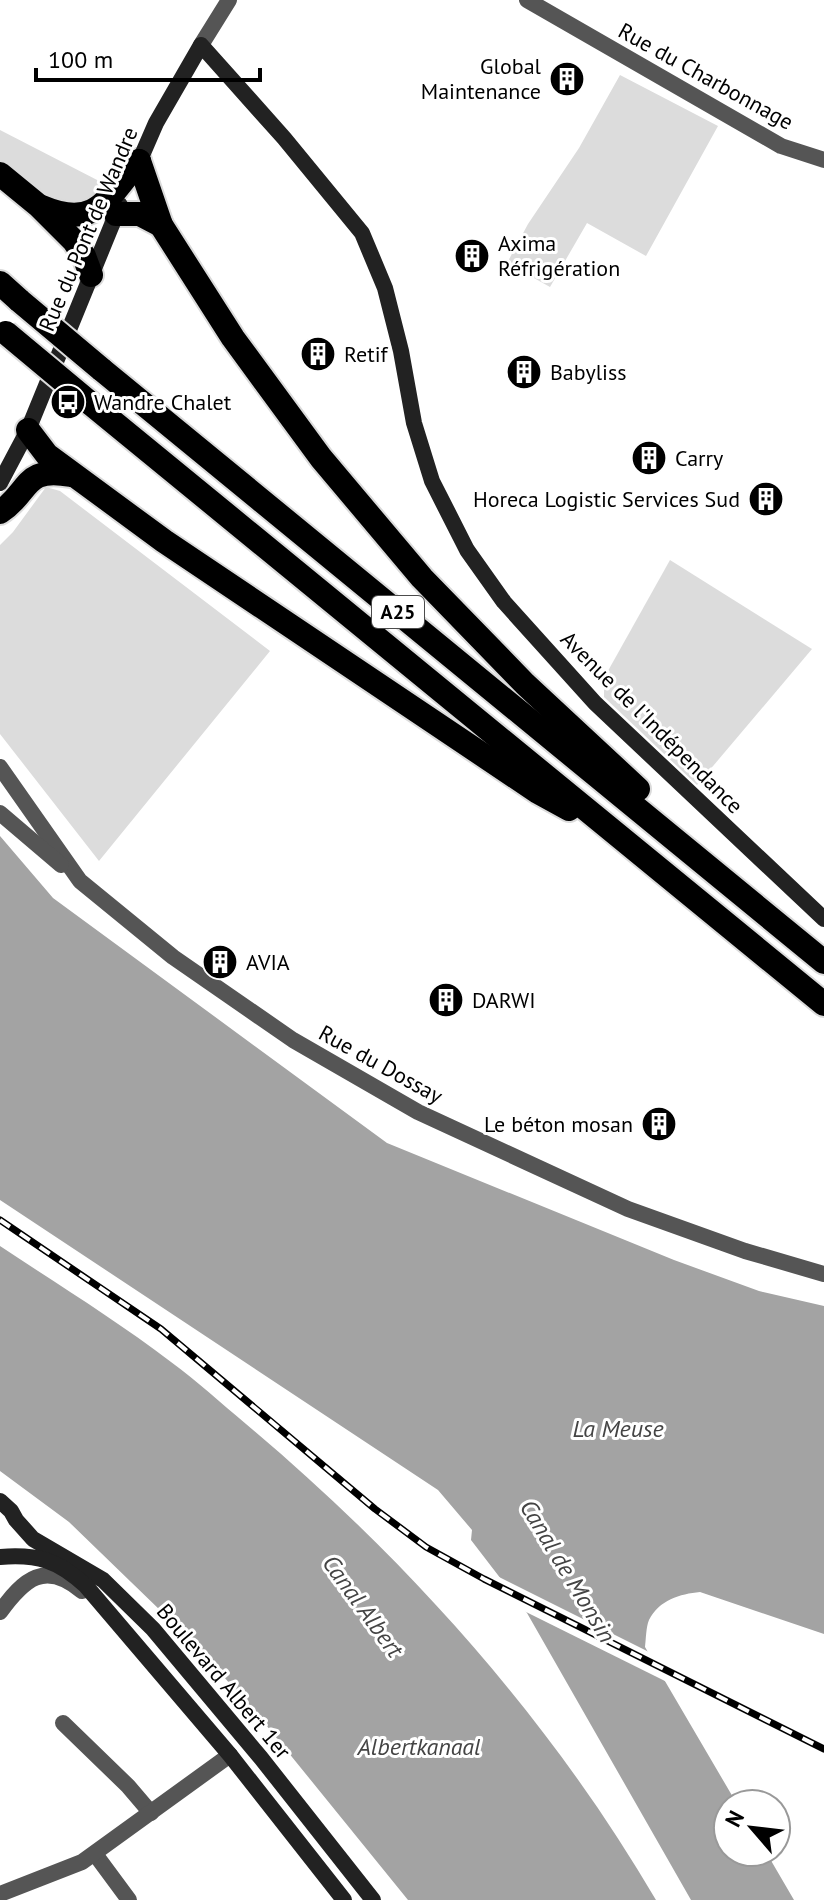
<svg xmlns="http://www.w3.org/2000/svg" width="824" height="1900" font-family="'PT Sans',sans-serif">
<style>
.green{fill:#dcdcdc}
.water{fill:#a3a3a3}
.pier{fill:#fff}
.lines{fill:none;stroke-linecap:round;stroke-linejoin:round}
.motorway-casing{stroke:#dbdbdb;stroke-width:28}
.minor{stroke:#555;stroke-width:16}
.tertiary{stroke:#555;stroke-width:16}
.secondary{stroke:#222;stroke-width:16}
.motorway{stroke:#000;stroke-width:24}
.rail-casing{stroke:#000;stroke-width:7}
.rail{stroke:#fff;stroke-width:4;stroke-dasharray:12;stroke-linecap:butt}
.motorway-bridge-casing{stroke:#dbdbdb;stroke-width:28;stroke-linecap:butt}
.motorway-bridge{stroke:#000;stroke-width:24}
.labels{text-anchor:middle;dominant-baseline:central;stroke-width:6;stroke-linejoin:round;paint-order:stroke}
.shield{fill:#fff;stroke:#4c4c4c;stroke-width:2}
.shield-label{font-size:20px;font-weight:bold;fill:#000}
.poi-label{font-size:22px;fill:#000;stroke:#fff;text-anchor:start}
.street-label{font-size:22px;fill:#000;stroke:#fff}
.water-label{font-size:24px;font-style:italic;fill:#444;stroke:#fff}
</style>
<rect width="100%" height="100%" fill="#fff"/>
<g class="green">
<path d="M620,75l98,51 -72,130 -59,-33 -37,64 -43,-24 21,-39 51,-76z"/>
<path d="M0,130l101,52 -15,27 -39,-6 -47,-39z"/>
<path d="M46,487l14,4 210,160 -171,210 -99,-127v-189l13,-13z"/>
<path d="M670,560l142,89 -115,136 -93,-88v-19z"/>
</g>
<g class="water">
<path d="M0,836l53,62 334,245 287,117 85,31 65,15v328l-124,-42c-20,2 -41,8 -51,28 -3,7 -3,19 -4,27l92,157h-9v48h38l28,48h-103l-164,-287 -56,-73 1,-10 -34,-40 -438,-290z"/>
<path d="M0,1246c57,38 116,74 171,116 26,19 50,41 75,62 160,134 304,295 410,476h-248l-146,-180 -69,-78 -124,-120 -69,-51z"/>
</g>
<path class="pier" d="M493,1574l162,81 16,29 -153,-76z"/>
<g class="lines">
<defs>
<g id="motorway">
<path d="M139,161l22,64 72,113 88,120 101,120 103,106 113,105"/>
<path d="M0,174l39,32 35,35 10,15 7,19"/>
<path d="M42,207c54,23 65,-8 97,-46"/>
<path d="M116,214h24l21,11"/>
<path d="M0,283l20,18"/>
<path d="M101,369l723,593"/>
<path d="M90,403l734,601"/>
<path d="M28,430l19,25 117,86 374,251 31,17"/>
<path d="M0,512c31,-20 22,-46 71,-37"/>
</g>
</defs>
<use href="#motorway" class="motorway-casing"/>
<g class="minor">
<path d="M527,0l254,146 43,14"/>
<path d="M0,767l80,114 93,76 120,83 125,72 210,97 117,42 79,23"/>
<path d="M0,813l61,52"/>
<path d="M0,1612c24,-33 45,-52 82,-21"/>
<path d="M63,1723l65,63 23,27"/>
<path d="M95,1854l34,46"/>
<path d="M0,1894l82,-32 148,-107"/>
</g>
<path class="tertiary" d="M201,45l28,-45"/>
<g class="secondary">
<path d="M136,169l20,-46 45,-78 83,93 78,95 23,55 16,63 13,72 18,58 35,69 37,52 91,101 229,216"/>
<path d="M0,483l28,-53 92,-225"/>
<path d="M0,1501l11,10 5,9 17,19 70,41 50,49 108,129 112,142"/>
<path d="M0,1557c38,-3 58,3 86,29l144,169 114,145"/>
</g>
<use href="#motorway" class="motorway"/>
<defs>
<path id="rail" d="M0,1220l161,109 214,180 51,38 58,32 340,170"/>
</defs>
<use href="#rail" class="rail-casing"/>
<use href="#rail" class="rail"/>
<defs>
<g id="motorway-bridge">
<path d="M20,301l81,68"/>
<path d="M6,333l84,70"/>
</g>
</defs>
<use href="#motorway-bridge" class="motorway-bridge-casing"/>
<use href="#motorway-bridge" class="motorway-bridge"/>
</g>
<defs>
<symbol id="building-disc" viewBox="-11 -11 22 22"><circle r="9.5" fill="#000" stroke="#fff"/><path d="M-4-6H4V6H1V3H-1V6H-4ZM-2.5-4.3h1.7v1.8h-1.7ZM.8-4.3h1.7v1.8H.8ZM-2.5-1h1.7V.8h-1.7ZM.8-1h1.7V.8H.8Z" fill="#fff"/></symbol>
<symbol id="bus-disc" viewBox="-11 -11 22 22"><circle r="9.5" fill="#000" stroke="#fff"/><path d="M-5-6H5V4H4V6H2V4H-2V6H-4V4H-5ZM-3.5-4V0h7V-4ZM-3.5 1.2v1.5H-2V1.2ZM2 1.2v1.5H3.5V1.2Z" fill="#fff"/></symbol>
</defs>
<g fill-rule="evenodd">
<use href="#building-disc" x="547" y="59" width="40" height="40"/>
<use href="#building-disc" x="452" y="236" width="40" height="40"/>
<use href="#building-disc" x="298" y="334" width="40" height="40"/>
<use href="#building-disc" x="504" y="352" width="40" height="40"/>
<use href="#bus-disc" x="48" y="382" width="40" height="40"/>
<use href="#building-disc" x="629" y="438" width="40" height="40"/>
<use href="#building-disc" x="746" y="479" width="40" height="40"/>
<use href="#building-disc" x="200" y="942" width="40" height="40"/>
<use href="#building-disc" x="426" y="980" width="40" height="40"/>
<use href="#building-disc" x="639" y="1104" width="40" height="40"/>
</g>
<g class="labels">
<rect class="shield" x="372" y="596" width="52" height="32" rx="6"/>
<g class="shield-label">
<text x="398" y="612">A25</text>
</g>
<g class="poi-label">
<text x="541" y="66" text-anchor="end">Global<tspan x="541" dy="25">Maintenance</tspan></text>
<text x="498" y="243">Axima<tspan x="498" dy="25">Réfrigération</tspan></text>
<text x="344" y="354">Retif</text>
<text x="550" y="372">Babyliss</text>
<text x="94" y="402">Wandre Chalet</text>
<text x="675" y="458">Carry</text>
<text x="740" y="499" text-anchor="end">Horeca Logistic Services Sud</text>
<text x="246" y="962">AVIA</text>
<text x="472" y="1000">DARWI</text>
<text x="633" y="1124" text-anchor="end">Le béton mosan</text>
</g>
<g class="street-label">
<text transform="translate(706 76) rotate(29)">Rue du Charbonnage</text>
<text transform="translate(88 229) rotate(-67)">Rue du Pont de Wandre</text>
<text transform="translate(652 722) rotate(45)">Avenue de l'Indépendance</text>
<text transform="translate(381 1064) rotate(29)">Rue du Dossay</text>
<text transform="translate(224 1681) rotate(50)">Boulevard Albert 1er</text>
</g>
<g class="water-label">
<text x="618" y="1428">La Meuse</text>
<text transform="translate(568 1571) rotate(59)">Canal de Monsin</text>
<text transform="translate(363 1606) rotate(54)">Canal Albert</text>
<text x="419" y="1746">Albertkanaal</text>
</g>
</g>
<g transform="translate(752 1828) rotate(298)"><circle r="38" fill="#ffffff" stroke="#999999" stroke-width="2"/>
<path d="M0-6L14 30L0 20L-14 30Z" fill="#000000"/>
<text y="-12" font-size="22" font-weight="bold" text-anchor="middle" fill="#000000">N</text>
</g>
<path d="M36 68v12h224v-12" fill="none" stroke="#000000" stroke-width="4"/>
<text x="48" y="68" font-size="24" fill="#000000" stroke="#ffffff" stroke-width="6" paint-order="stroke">100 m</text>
</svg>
